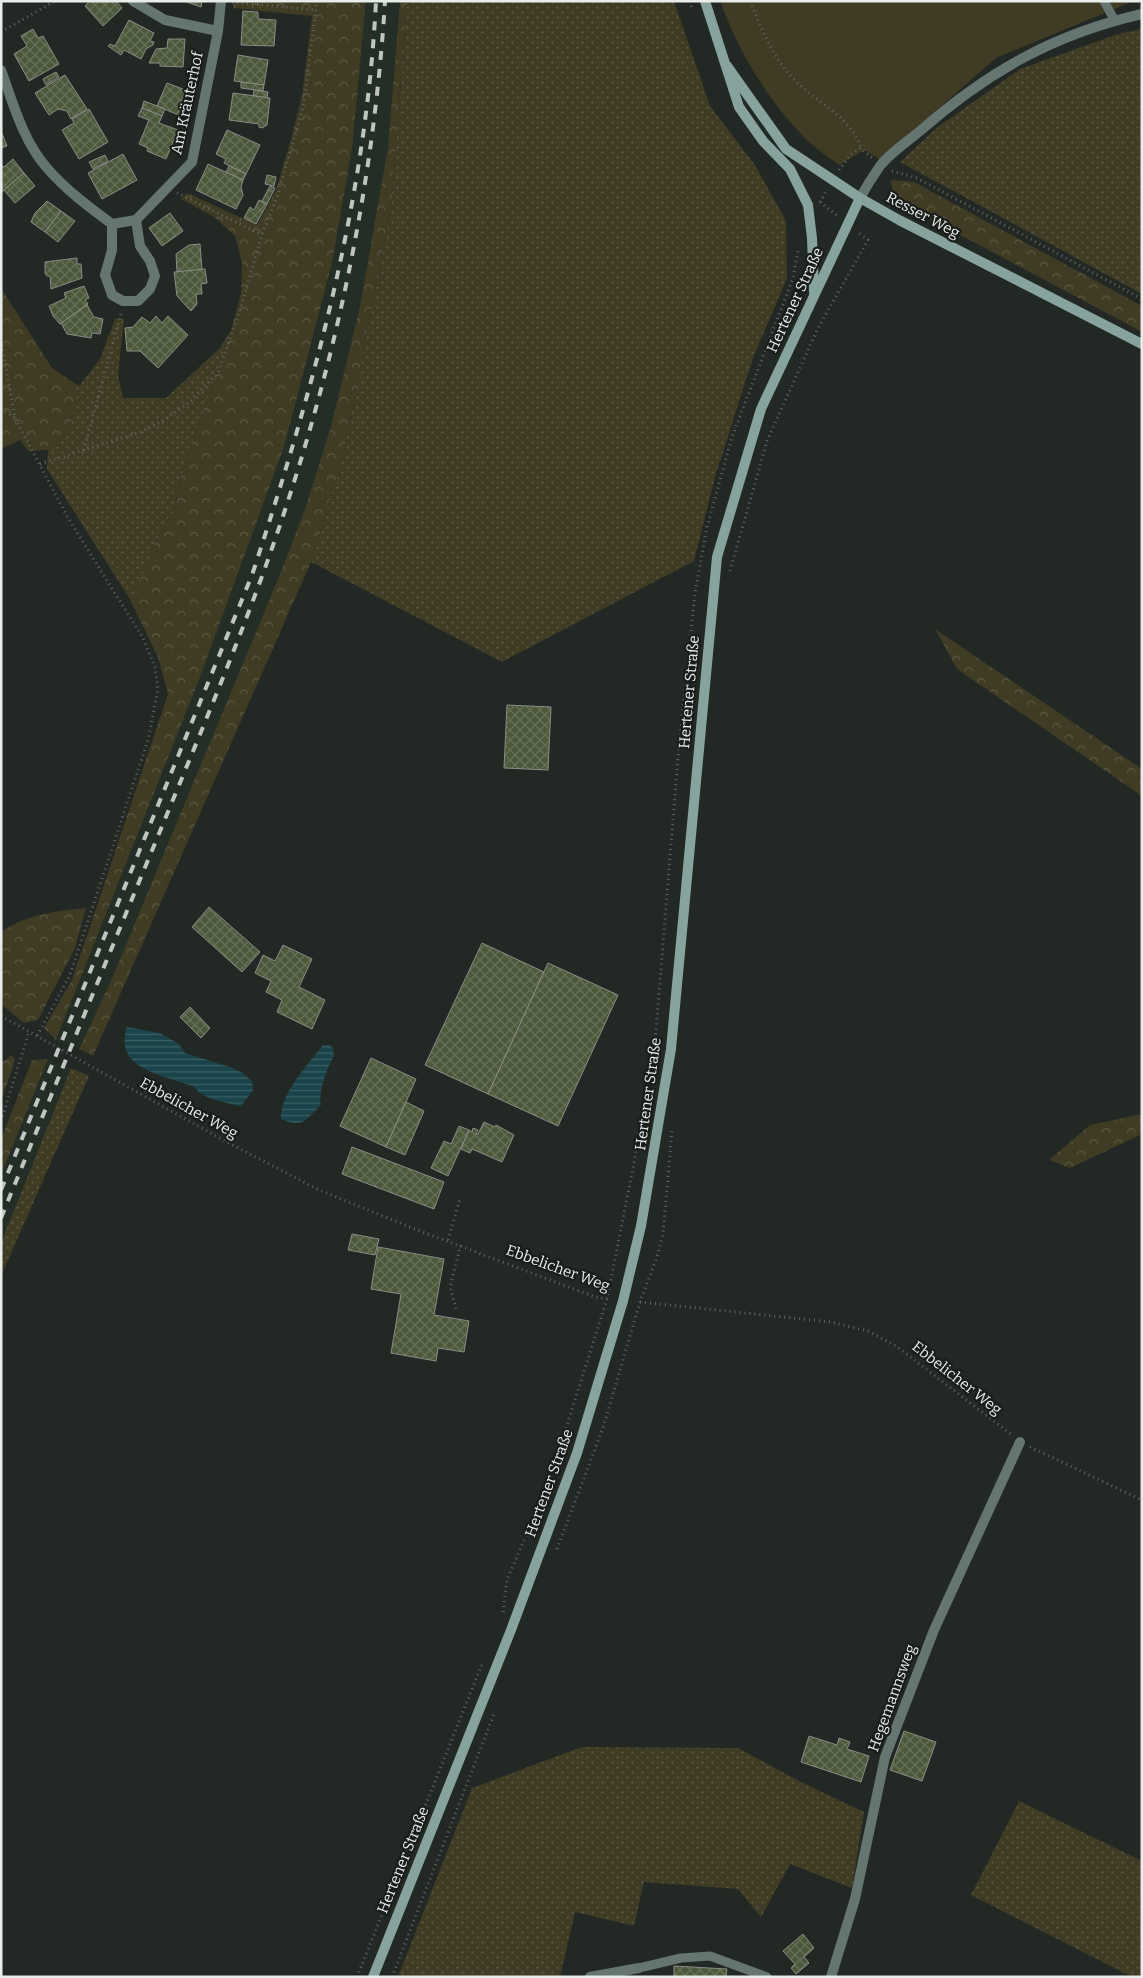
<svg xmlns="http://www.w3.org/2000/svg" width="1143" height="1978" font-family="Bitter,serif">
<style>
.built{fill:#232f26}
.grass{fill:url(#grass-dots)}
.forest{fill:url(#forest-crowns)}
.green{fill:#3f3b24}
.water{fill:url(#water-rules)}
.building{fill:url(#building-cross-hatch);stroke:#8a8d86}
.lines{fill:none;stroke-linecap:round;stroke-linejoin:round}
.path{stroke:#606662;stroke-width:3;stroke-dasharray:1 4;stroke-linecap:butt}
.service{stroke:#657672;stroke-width:9}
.minor{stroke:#657672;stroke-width:10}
.secondary{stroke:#88a39d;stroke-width:10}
.rail{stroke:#c1c5c2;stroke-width:4;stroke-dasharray:9 9;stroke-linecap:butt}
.labels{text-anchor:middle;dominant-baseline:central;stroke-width:4.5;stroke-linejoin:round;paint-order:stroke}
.street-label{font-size:15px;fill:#e9edea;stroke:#191e1a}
</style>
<defs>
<pattern id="grass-dots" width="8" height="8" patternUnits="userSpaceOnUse" patternTransform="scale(1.25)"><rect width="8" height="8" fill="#3f3b24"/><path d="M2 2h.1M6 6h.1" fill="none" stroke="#5b5844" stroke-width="1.8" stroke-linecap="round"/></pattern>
<pattern id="forest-crowns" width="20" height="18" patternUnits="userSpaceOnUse" patternTransform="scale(1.25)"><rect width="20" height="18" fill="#3f3b24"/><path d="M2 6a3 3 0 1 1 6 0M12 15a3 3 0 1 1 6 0" fill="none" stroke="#5b5844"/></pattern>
<pattern id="water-rules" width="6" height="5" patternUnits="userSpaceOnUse" patternTransform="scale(1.25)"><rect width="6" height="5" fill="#1a444a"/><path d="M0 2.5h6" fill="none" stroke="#3b5f64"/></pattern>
<pattern id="building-cross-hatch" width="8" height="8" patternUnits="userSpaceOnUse" patternTransform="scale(1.25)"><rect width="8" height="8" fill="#4c583b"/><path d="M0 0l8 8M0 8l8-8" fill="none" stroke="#667058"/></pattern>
</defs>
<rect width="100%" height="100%" fill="#222824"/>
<g class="built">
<path d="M366,1h34l-12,146 -28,159 -28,117 -27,86 -27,70 -168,404 -31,66 -23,-9 146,-368 82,-225 48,-184 20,-114z"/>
<path d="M48,1059l23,9 -70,175v-67z"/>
</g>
<g class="grass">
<path d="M407,1h267l36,105 45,59 31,56 1,57 -34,80 -38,119 -21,84 -192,101 -191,-100 32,-105 48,-249z"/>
<path d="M1142,29v265l-242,-132 39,-36 81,-57 98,-35z"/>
<path d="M124,318l-6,57 5,23h43l54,-50 11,-18 -54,159 -1,17 -21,37 -22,61 -86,-135 1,-19 21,-20 10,-44 21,-27 15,-40z"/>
<path d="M71,1068l18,8 -88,200v-33z"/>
<path d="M582,1747l156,1 63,34 63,30 -12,76 -62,-24 -29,53 -23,-28 -94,-7 -10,44 -59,-14 -15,65h-162l74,-189z"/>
<path d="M1019,1801l123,60v116h-10l-161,-82z"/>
</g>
<g class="forest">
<path d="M234,1l68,2 8,-2h56l-14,148 -20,114 -48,184 -82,225 -146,368 -12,-12 28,-48 96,-286 -10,-37 -27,-55 24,-59 21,-37 1,-17 54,-159 10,-37 1,-29 -7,-28 -21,-19 -33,-18 6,-6 70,32 19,-35 16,-54 10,-41 10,-79 -79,-8z"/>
<path d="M400,1h7l-16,207 -48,249 -32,105 -218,494 -14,-7 31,-66 168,-404 27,-70 27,-86 28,-117 28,-159z"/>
<path d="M891,180l23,2 228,124v26l-236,-126c-9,-6 -15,-14 -15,-26z"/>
<path d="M1,288l51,80 27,18 -10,44 -21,20 -20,1 -8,-11 -19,9z"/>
<path d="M935,629l207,140v27l-185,-127z"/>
<path d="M86,908l-11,40 -37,72 -14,3 -23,-19v-72c27,-18 54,-21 85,-24z"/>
<path d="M12,1055l3,5 -14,42v-39z"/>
<path d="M48,1059l-47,116v-36l31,-79z"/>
<path d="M1142,1114v20l-72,34 -21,-8 41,-35z"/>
</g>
<path class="green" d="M720,1h414l-138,57 -116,102 -15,-10 -26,15c-12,-9 -26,-18 -36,-29 -37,-38 -65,-86 -83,-135z"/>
<g class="water">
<path d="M127,1027l33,6 19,11 6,9 45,14 11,5 11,9 1,9 -12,16c-12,-2 -30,-6 -41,-13 -3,-2 -4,-6 -8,-7 -29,-11 -79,-17 -65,-59z"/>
<path d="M323,1045h7l3,3 1,8c-7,11 -16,37 -13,49 -16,15 -17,24 -40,14 -1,-26 27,-54 42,-74z"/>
</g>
<g class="building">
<path d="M90,1h26l6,7 -19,18 -18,-20z"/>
<path d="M184,1h18l-1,6z"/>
<path d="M243,11l15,1v7l18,1 -2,26 -33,-1z"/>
<path d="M129,20l25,13 -4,8 4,1 -1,3 -7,4 -5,10 -17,-9 -3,5 -13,-9 2,-2 5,2z"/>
<path d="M33,29l5,9 5,-2 16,28 -30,17 -15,-27 13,-8 -6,-10z"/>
<path d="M168,39h17l-2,28 -23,-1v-3h-11l7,-14 11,-1z"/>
<path d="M238,55l30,5 -4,25 -30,-4z"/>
<path d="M56,72l3,5 -13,8 -3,-6z"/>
<path d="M65,75l22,34 -16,10 -4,-8 -9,-2 -9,6 -14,-22z"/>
<path d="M241,82l23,3 -1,6 -22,-3z"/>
<path d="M167,83l24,9 -10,24 -24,-10z"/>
<path d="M254,90l14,2 -1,6 -14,-2z"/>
<path d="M233,93l37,5 -3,27 -5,3 -3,-1v-3l-30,-4z"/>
<path d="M144,101l21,8 -3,7 -20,-8z"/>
<path d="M142,108l20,8 -3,7 19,7 -12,29 -19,-8 1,-3 -9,-4 10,-24 -11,-4z"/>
<path d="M89,109l19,33 -29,17 -17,-29 12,-7 -2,-4z"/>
<path d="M227,130l33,15 -14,29 -22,-11 2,-4 -10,-5z"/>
<path d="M1,131l6,15 -6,2z"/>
<path d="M123,154l14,26 -35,19 -14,-26z"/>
<path d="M105,155l3,6 -15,8 -4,-7z"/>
<path d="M13,159l11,14 -22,19 -1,-27 3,2z"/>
<path d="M208,164l35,16 -2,7 2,8 -7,14 -40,-19z"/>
<path d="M229,166l17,8 -3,6 -17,-8z"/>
<path d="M24,173l11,13 -20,17 -11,-13z"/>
<path d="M267,175l9,2 -2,9 -9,-2z"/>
<path d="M270,186l5,2 -8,16 -5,-3z"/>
<path d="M259,200l8,4 -11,20 -12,-6 6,-11 4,3z"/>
<path d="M47,201l14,10 -16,21 -14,-10 4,-9z"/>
<path d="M61,211l14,10 -17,21 -13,-10z"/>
<path d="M170,213l13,18 -21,15 -13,-18z"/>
<path d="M200,244l2,26 -25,2 -1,-18 13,-9z"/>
<path d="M77,258v6h4l1,14 -31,11 -1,-13h-3l-2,-3v-11z"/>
<path d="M205,269l2,14 -6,1 1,10h-6l1,10 -6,7 -14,-15 -3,-24z"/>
<path d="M84,286l5,12 -4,2 3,4 -28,20 -7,-8 -4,-10 17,-8 -2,-5z"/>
<path d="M87,305l7,12 9,2 -3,15 -8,-1 -1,5 -24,-4 -6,-11z"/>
<path d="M156,316l6,7 6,-7 20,19 -30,33 -18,-17h-13l-2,-23 8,-1 9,-10 8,6z"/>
<path d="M507,705l44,2 -3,63 -44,-2z"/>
<path d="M209,907l51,45 -18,20 -50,-45z"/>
<path d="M482,943l62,29 -56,122 -63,-29z"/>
<path d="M283,945l29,14 -13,28 26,13 -13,29 -35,-17 5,-12 -16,-8 5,-11 -16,-8 8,-18 12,6z"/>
<path d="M548,963l70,32 -60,131 -70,-32z"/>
<path d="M190,1007l20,21 -9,10 -21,-21z"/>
<path d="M371,1058l45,21 -30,68 -46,-21z"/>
<path d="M406,1102l18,9 -19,44 -19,-8z"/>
<path d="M484,1122l11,5 1,-2 18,10 -12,27 -30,-13 -2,4 -9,-4 8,-19 3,2 1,-4 5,2 -2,4h2z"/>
<path d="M459,1126l10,4 -21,46 -17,-8 13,-27 7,3z"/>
<path d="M352,1147l92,35 -10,27 -92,-35z"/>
<path d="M352,1234l27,5 -4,16 -27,-5z"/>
<path d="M378,1247l66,12 -10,56 35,6 -5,31 -26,-4 -2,13 -45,-8 10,-59 -30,-5z"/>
<path d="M904,1731l32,11 -14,39 -32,-11z"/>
<path d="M809,1736l28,9 2,-7 11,4 -3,7 22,7 -8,26 -60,-20z"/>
<path d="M803,1934l11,14 -10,9 5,6 -13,11 -5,-6 4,-4 -12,-13z"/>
<path d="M674,1966l53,3 -1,8h-52z"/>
</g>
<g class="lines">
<g class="path">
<path d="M690,1l2,7"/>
<path d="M750,1c11,26 21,53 40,74 22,26 60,39 71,73"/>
<path d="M232,2l84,8"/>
<path d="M1,32l54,-31"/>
<path d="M839,170l12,-16 10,-6 11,10"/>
<path d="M892,171l25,7 225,121"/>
<path d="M177,193l85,42"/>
<path d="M820,202l19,15"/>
<path d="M820,202l7,-12"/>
<path d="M1,340l14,78 53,100 75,120 12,29 3,23 -10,50 -78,235 -33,61"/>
<path d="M1,409l14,9"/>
<path d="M84,450l37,-136"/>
<path d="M40,464l101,-32 23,-12 23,-16 31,-31 22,-63 22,-75 15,-38 26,-89 14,-107"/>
<path d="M730,571l37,-130 51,-113 50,-88 -11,-8"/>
<path d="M1,1016l222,124 94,49 95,39 183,69 13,2"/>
<path d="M1,1121l28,-89"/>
<path d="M448,1240l12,-41"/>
<path d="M640,1302l191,20 37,9 28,15 116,89"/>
<path d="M456,1309l-6,-22 11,-43"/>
<path d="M1030,1447l112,53"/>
<path d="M557,1549l46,-121 37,-126 17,-45 6,-23 9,-103"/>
<path d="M503,1612l4,-32 42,-98 58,-183 26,-131 23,-137 23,-286 16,-152 12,-66 25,-90 61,-159 5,-27"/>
<path d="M357,1977l125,-313"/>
<path d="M392,1977l102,-263"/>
</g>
<g class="service">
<path d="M1104,1l11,20"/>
<path d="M639,1968l42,-10 29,-2 57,21"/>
</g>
<g class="minor">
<path d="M133,1l32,19 53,11"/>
<path d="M1,70c12,33 22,71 46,98 19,22 42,39 65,56l24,-4 4,26 10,15 5,15 -5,13 -12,12h-15l-11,-6 -7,-20 7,-25v-26"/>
<path d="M860,198c6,-11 13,-22 20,-32 10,-13 27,-24 40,-35 67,-59 134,-97 222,-117"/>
<path d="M136,220l56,-58 26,-131 3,-30"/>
<path d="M590,1977l49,-9"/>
<path d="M831,1977l24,-78 30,-142 49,-127 86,-188"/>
</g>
<g class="secondary">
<path d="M705,1l34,106 24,34 27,28 18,36 4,33 2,54"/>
<path d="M727,66l59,83 74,49 39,22 243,124"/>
<path d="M373,1977l138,-347 66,-177 46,-152 18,-75 30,-177 46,-492 44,-148 99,-211"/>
</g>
<g class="rail">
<path d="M1,1190l251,-615c62,-188 114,-375 124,-574"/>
<path d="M1,1218c52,-127 104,-254 157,-382 35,-85 71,-170 103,-257 68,-186 112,-380 124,-578"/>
</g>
</g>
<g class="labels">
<g class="street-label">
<text transform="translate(187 103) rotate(-78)">Am Kräuterhof</text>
<text transform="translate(923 215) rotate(28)">Resser Weg</text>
<text transform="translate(795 300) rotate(-65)">Hertener Straße</text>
<text transform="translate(689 692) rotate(-85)">Hertener Straße</text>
<text transform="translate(648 1094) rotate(-82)">Hertener Straße</text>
<text transform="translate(189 1108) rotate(29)">Ebbelicher Weg</text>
<text transform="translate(558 1268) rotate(20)">Ebbelicher Weg</text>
<text transform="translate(957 1378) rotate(38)">Ebbelicher Weg</text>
<text transform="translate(549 1483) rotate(-70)">Hertener Straße</text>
<text transform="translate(892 1698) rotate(-70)">Hegemannsweg</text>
<text transform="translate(403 1860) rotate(-68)">Hertener Straße</text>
</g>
</g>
<rect width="1143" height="1978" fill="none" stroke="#e9edea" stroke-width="5"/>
</svg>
